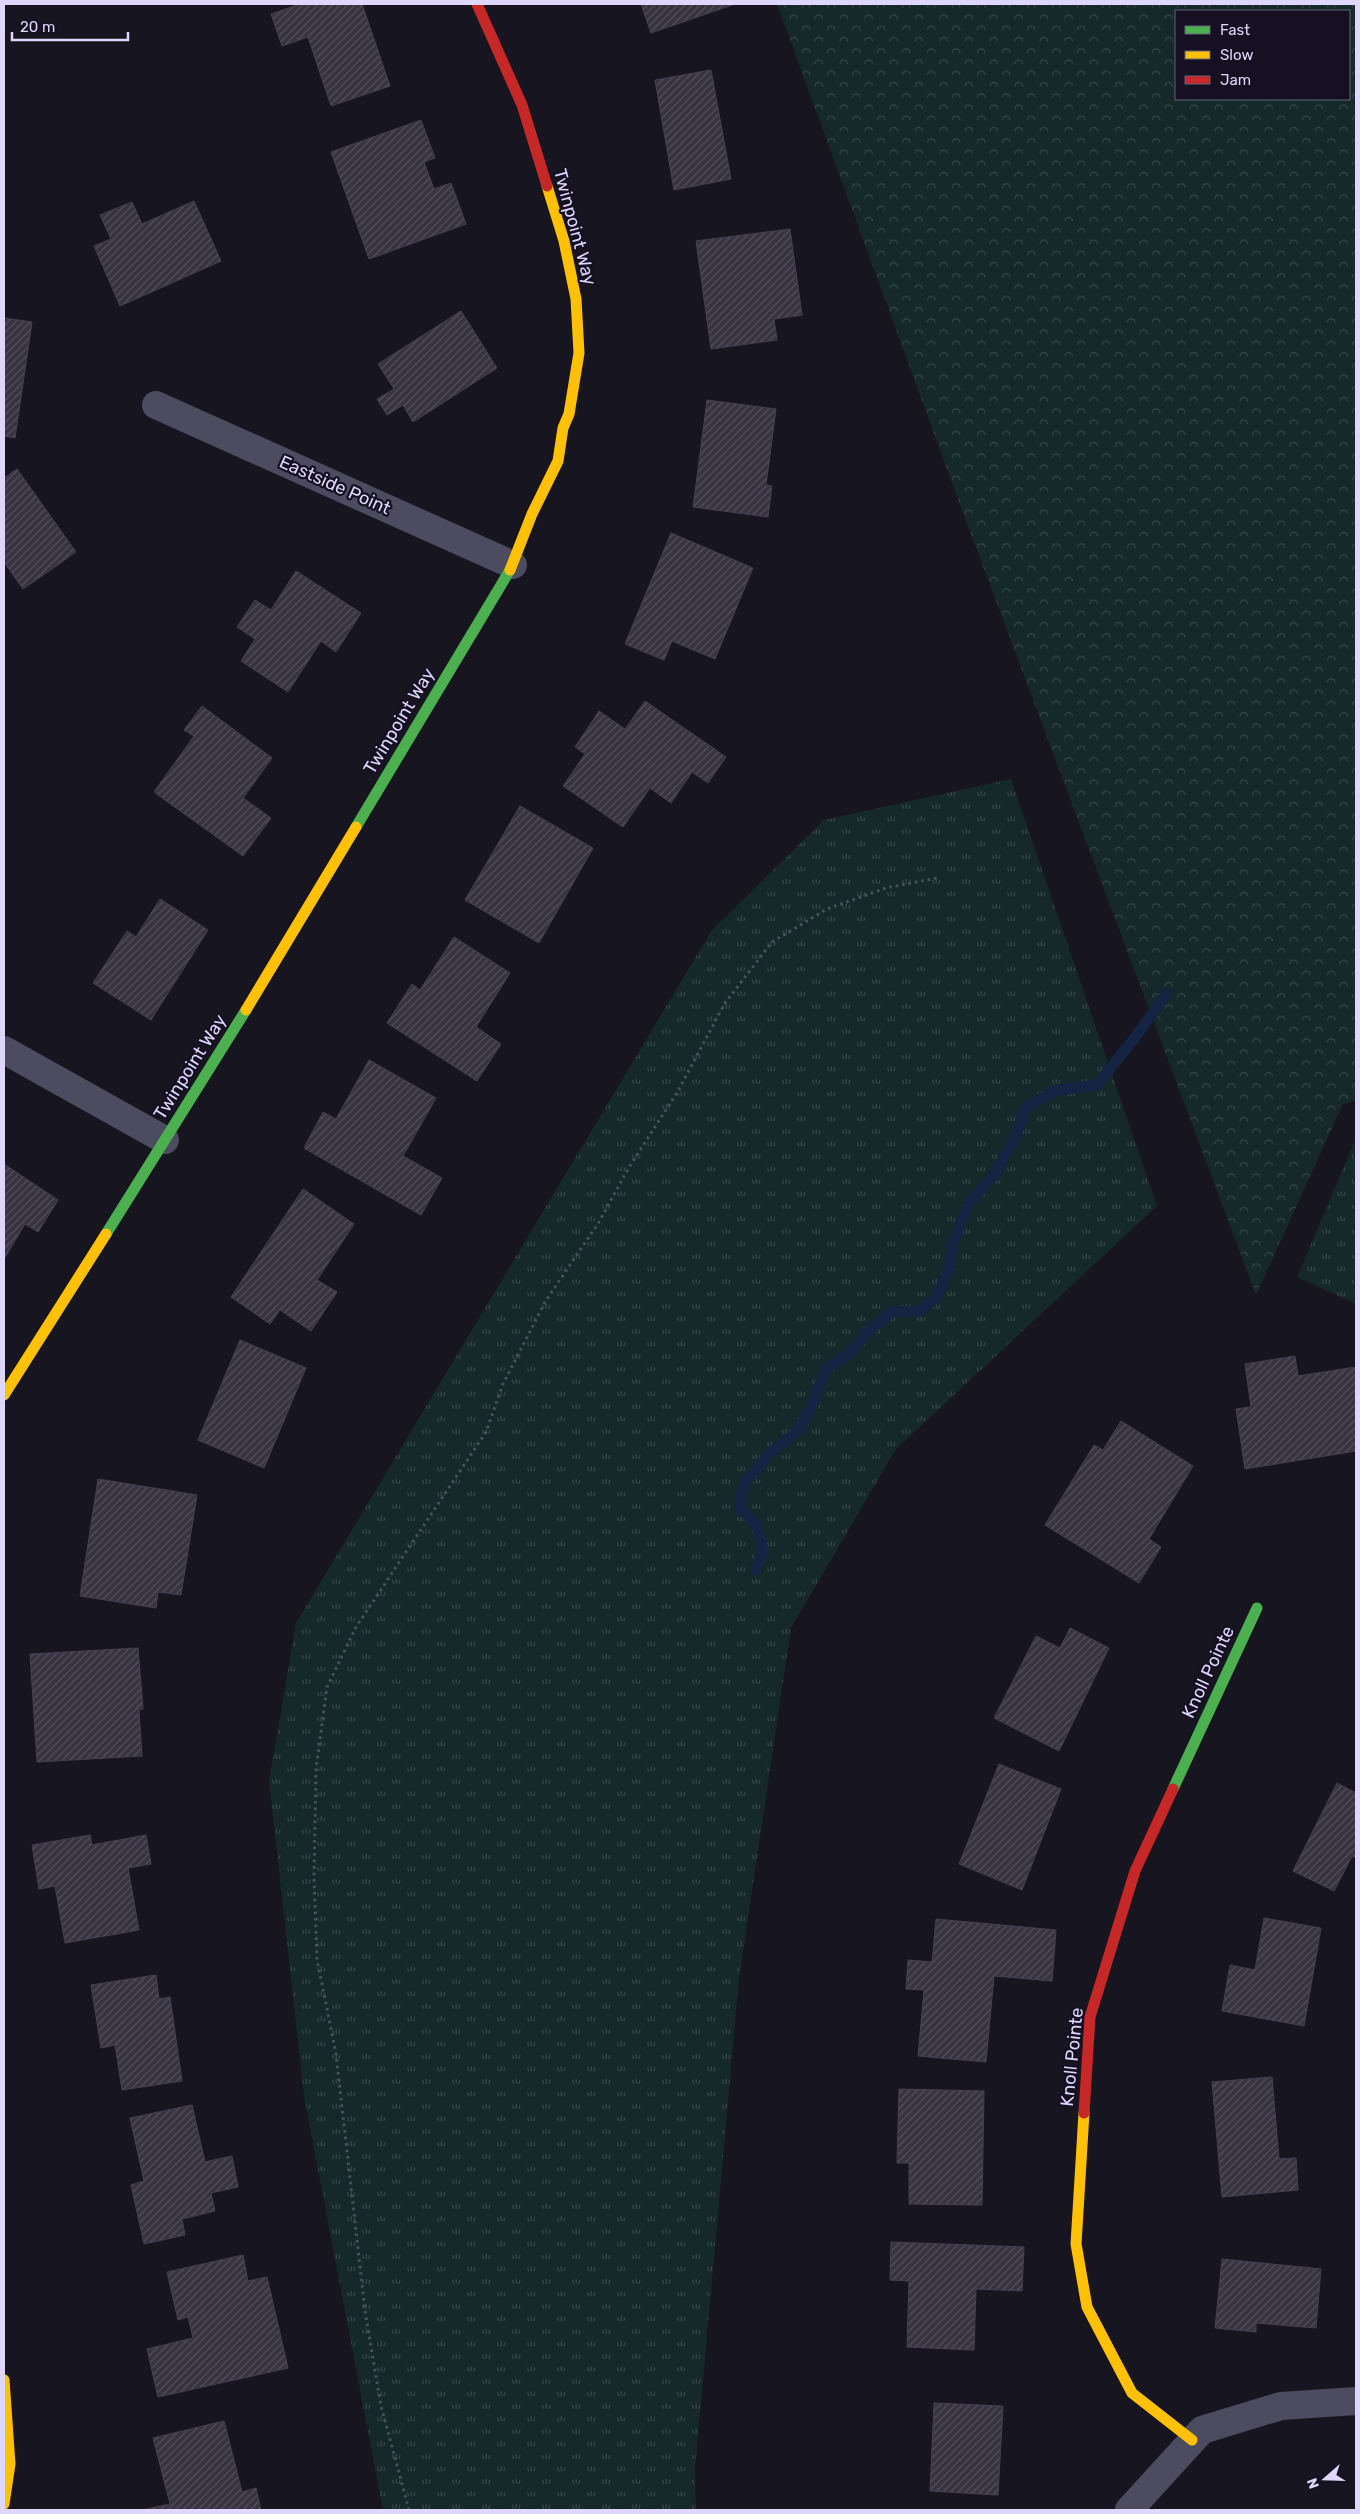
<svg xmlns="http://www.w3.org/2000/svg" width="1360" height="2514" font-family="Rubik,sans-serif">
<style>
.grass{fill:url(#grass-tufts)}
.forest{fill:url(#forest-crowns);fill-rule:evenodd}
.lines{fill:none;stroke-linecap:round;stroke-linejoin:round}
.stream{stroke:#162444;stroke-width:11}
.building{fill:url(#building-hatch);stroke:#454152}
.path{stroke:#49525f;stroke-width:3;stroke-dasharray:2.5 4;stroke-linecap:butt}
.street{stroke:#4d4b5f;stroke-width:28}
.fast{stroke:#4caf50;stroke-width:11}
.slow{stroke:#ffc107;stroke-width:11}
.jam{stroke:#c62828;stroke-width:11}
.labels{text-anchor:middle;dominant-baseline:central;stroke-width:4.5;stroke-linejoin:round;paint-order:stroke}
.street-label{font-size:18px;fill:#ded7fb;stroke:#151123}
</style>
<defs>
<pattern id="grass-tufts" width="24" height="20" patternUnits="userSpaceOnUse" patternTransform="scale(1.25)"><rect width="24" height="20" fill="#15282a"/><path d="M3 7l-1-3M5 7V3M7 7l1-3M15 17l-1-3M17 17v-4M19 17l1-3" fill="none" stroke="#37464a"/></pattern>
<pattern id="forest-crowns" width="20" height="18" patternUnits="userSpaceOnUse" patternTransform="scale(1.25)"><rect width="20" height="18" fill="#15282a"/><path d="M2 6a3 3 0 1 1 6 0M12 15a3 3 0 1 1 6 0" fill="none" stroke="#37464a"/></pattern>
<pattern id="building-hatch" width="6" height="6" patternUnits="userSpaceOnUse" patternTransform="scale(1.25)"><rect width="6" height="6" fill="#373341"/><path d="M-1 1l2-2M0 6l6-6M5 7l2-2" fill="none" stroke="#54505d"/></pattern>
</defs>
<rect width="100%" height="100%" fill="#17151f"/>
<g class="grass">
<path d="M1011,779l146,427 -261,243 -105,179 -52,351 -44,491 1,40h-313l-79,-414 -35,-315 27,-158 416,-693 112,-110z"/>
<path d="M1356,1138v166l-59,-27z"/>
</g>
<path class="forest" d="M777,4h579v1097l-13,3 -87,191 -297,-793zM1176,11h173v88h-173z"/>
<g class="lines">
<path class="stream" d="M755,1570l8,-19 -6,-26 -18,-18 5,-23 26,-31 27,-21 15,-27 14,-36 24,-16 17,-20 24,-21 29,-1 17,-14 12,-27 3,-25 18,-43 24,-27 20,-36 12,-31 28,-17 43,-6 43,-54 26,-37"/>
</g>
<g class="building">
<path d="M300,4h62l28,82 -59,20 -23,-69 -26,9 -11,-32z"/>
<path d="M641,4h94l-84,29z"/>
<path d="M711,70l20,109 -57,11 -19,-110z"/>
<path d="M421,120l14,38 -11,4 10,27 17,-6 15,41 -97,35 -38,-107z"/>
<path d="M194,201l27,60 -101,45 -26,-60 17,-7 -11,-24 32,-13 10,22z"/>
<path d="M790,229l12,86 -28,4 3,21 -66,9 -15,-108z"/>
<path d="M461,311l36,57 -84,54 -10,-17 -16,10 -10,-16 17,-10 -16,-25z"/>
<path d="M4,318l28,4 -17,116 -11,-2z"/>
<path d="M707,400l69,9 -10,76 6,1 -4,31 -75,-10z"/>
<path d="M17,469l59,83 -53,37 -19,-27v-84z"/>
<path d="M671,533l82,35 -38,91 -43,-18 -8,19 -39,-16z"/>
<path d="M296,571l65,42 -25,39 -15,-11 -33,51 -47,-31 14,-22 -18,-12 18,-27 16,10z"/>
<path d="M645,701l81,56 -18,26 -16,-11 -21,31 -21,-15 -27,39 -60,-41 22,-32 -10,-7 24,-36 26,18z"/>
<path d="M202,706l70,52 -29,40 28,20 -28,38 -89,-64 40,-56 -10,-6z"/>
<path d="M520,806l73,42 -54,95 -74,-43z"/>
<path d="M160,899l48,31 -57,90 -58,-37 34,-52 9,6z"/>
<path d="M454,937l56,36 -34,54 25,17 -24,37 -90,-58 25,-39 8,6z"/>
<path d="M369,1060l67,38 -33,58 39,22 -21,37 -117,-67 19,-36 13,7z"/>
<path d="M4,1164l54,36 -20,32 -13,-8 -21,35z"/>
<path d="M303,1189l51,35 -37,56 20,12 -26,39 -31,-21 -10,14 -39,-27z"/>
<path d="M240,1340l66,28 -42,100 -66,-28z"/>
<path d="M1295,1356l3,20 58,-9v84l-111,18 -9,-60 15,-2 -6,-43z"/>
<path d="M1121,1421l72,45 -44,73 12,8 -22,36 -94,-58 49,-80 9,5z"/>
<path d="M98,1479l99,16 -16,100 -23,-3 -2,16 -76,-12z"/>
<path d="M1070,1628l39,20 -50,103 -65,-33 42,-82 24,12z"/>
<path d="M138,1648l5,61 -4,1 3,46 -105,6 -7,-108z"/>
<path d="M999,1764l62,25 -39,101 -63,-26z"/>
<path d="M1337,1783l19,10v65l-4,-2 -18,35 -41,-20z"/>
<path d="M90,1835l2,10 54,-10 5,29 -23,4 11,62 -74,13 -10,-57 -16,3 -7,-44z"/>
<path d="M1264,1918l57,10 -17,98 -82,-15 8,-46 25,5z"/>
<path d="M936,1919l120,11 -4,51 -58,-5 -8,86 -68,-6 6,-66 -18,-1 2,-29 24,2z"/>
<path d="M156,1975l3,24 11,-2 12,84 -60,9 -7,-45 -14,3 -10,-63z"/>
<path d="M1272,2077l7,82 17,-1 2,32 -76,7 -10,-115z"/>
<path d="M899,2089l85,2 -2,114 -73,-1v-41h-12z"/>
<path d="M192,2105l13,57 27,-6 6,31 -27,6 4,18 -33,8 3,16 -41,9 -13,-59 13,-4 -14,-63z"/>
<path d="M891,2242l133,5 -2,44 -46,-2 -2,61 -67,-3 2,-66 -19,-1z"/>
<path d="M243,2255l5,26 19,-4 21,91 -130,29 -11,-48 46,-11 -5,-21 -10,3 -11,-48z"/>
<path d="M1222,2259l99,10 -5,59 -60,-5v9l-41,-4z"/>
<path d="M934,2403l69,3 -5,89 -68,-4z"/>
<path d="M224,2421l18,71 14,-4 5,22h-119l28,-6 -17,-66z"/>
</g>
<g class="lines">
<g class="path">
<path d="M1355,1214h1"/>
<path d="M409,2510l-28,-104 -16,-95 -29,-257 -19,-95 -3,-81 2,-109 11,-82 29,-60 130,-195 17,-48 42,-82 54,-80 29,-53 50,-78 47,-88 47,-61 55,-33 59,-21 51,-10"/>
</g>
<g class="street">
<path d="M156,405l357,160"/>
<path d="M4,1050l161,90"/>
<path d="M1129,2510l73,-80 79,-24 75,-5"/>
</g>
<g class="fast">
<path d="M356,827l154,-257"/>
<path d="M106,1234l140,-224"/>
<path d="M1173,1789l84,-181"/>
</g>
<g class="slow">
<path d="M510,570l22,-56 26,-53 5,-33 6,-14 10,-61 -3,-54 -12,-58 -17,-55"/>
<path d="M246,1010l110,-183"/>
<path d="M4,1395l102,-161"/>
<path d="M1084,2113l-8,131 11,63 45,86 60,47"/>
<path d="M4,2380l6,84 -6,40"/>
</g>
<g class="jam">
<path d="M477,4l45,101 25,81"/>
<path d="M1084,2113l6,-96 45,-146 38,-82"/>
</g>
</g>
<g class="labels">
<g class="street-label">
<text transform="translate(575 227) rotate(75)">Twinpoint Way</text>
<text transform="translate(335 485) rotate(24)">Eastside Point</text>
<text transform="translate(399 721) rotate(-59)">Twinpoint Way</text>
<text transform="translate(190 1067) rotate(-58)">Twinpoint Way</text>
<text transform="translate(1208 1672) rotate(-65)">Knoll Pointe</text>
<text transform="translate(1072 2057) rotate(-84)">Knoll Pointe</text>
</g>
</g>
<rect width="1360" height="2514" fill="none" stroke="#ded7fb" stroke-width="10"/>
<rect x="1175" y="10" width="175" height="90" fill="#151123" stroke="#656079"/>
<rect x="1185" y="26" width="25" height="8" fill="#4caf50" stroke="#656079"/>
<text x="1220" y="35" font-size="15" fill="#ded7fb">Fast</text>
<rect x="1185" y="51" width="25" height="8" fill="#ffc107" stroke="#656079"/>
<text x="1220" y="60" font-size="15" fill="#ded7fb">Slow</text>
<rect x="1185" y="76" width="25" height="8" fill="#c62828" stroke="#656079"/>
<text x="1220" y="85" font-size="15" fill="#ded7fb">Jam</text>
<g transform="translate(1325 2479) rotate(250)" stroke="#151123" stroke-width="4" paint-order="stroke">
<path d="M0-4L9 19L0 12L-9 19Z" fill="#ded7fb"/>
<text y="-8" font-size="14" font-weight="bold" text-anchor="middle" fill="#ded7fb">N</text>
</g>
<path d="M12 32v8h116v-8" fill="none" stroke="#ded7fb" stroke-width="2.5"/>
<text x="20" y="32" font-size="15" fill="#ded7fb" stroke="#151123" stroke-width="4" paint-order="stroke">20 m</text>
</svg>
